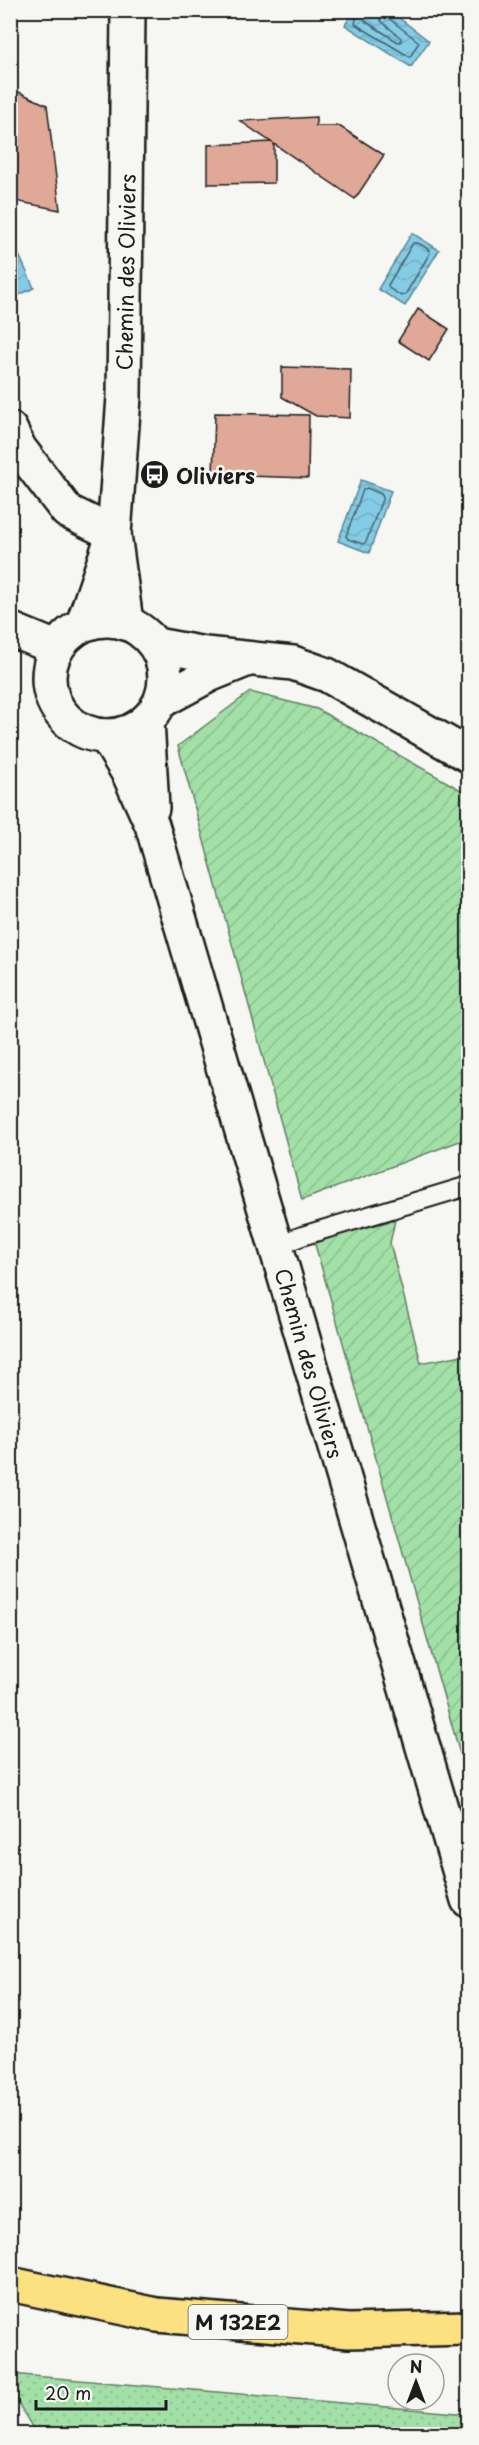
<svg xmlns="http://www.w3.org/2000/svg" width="479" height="2445" font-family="'Playpen Sans',sans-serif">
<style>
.grass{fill:url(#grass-dots);stroke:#5f7e62;stroke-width:1.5}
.garden{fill:url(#garden-furrows);stroke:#5f7e62;stroke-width:1.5}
.water{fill:url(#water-waves);stroke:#5a8695;stroke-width:1.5}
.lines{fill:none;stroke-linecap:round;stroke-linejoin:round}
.shore{stroke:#46626c;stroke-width:1.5}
.building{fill:#dfa897;stroke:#1c1c1c;stroke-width:1.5}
.service-casing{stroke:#1c1c1c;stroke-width:22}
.minor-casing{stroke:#1c1c1c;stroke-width:38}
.primary-casing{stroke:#1c1c1c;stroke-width:38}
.service{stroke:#f6f6f2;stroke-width:18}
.minor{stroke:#f6f6f2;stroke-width:33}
.primary{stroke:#fbe180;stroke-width:33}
.labels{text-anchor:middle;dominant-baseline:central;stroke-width:5;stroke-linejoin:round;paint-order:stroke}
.shield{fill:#f6f6f2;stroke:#5d5d5c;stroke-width:1.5}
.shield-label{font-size:20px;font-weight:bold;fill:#1c1c1c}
.street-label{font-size:21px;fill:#1c1c1c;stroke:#f6f6f2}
.poi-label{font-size:21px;font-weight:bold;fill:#1c1c1c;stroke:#f6f6f2;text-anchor:start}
</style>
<defs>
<pattern id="grass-dots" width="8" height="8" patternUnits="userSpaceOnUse" patternTransform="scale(1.5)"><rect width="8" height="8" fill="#a2e0a7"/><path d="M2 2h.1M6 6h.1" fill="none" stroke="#8bc08f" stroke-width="1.8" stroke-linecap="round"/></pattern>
<pattern id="garden-furrows" width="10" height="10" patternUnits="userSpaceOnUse" patternTransform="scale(1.5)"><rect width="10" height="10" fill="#a2e0a7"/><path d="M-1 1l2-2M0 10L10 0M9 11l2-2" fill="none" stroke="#8bc08f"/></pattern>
<pattern id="water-waves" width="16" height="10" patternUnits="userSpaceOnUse" patternTransform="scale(1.5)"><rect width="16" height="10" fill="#84cce5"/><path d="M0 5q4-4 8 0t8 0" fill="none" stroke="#71afc4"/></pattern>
</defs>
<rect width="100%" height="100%" fill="#f6f6f2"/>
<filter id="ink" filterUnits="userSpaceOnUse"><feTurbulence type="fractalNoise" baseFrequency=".0167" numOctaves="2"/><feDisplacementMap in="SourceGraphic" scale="12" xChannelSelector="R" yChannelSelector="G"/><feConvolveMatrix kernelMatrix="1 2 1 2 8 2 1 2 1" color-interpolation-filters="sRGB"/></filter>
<g filter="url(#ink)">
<path class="grass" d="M10,2374l458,40v20h-432l-25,-44z"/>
<g class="garden">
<path d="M250,692l67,17 151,85v344l-166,62 -124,-454z"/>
<path d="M395,1220l-5,23 31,120 47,-9v428l-154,-541z"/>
</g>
<g class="water">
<path d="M354,10l36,1 39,30 -18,26 -66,-42z"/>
<path d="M412,233l27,17 -34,56 -27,-17z"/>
<path d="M11,237l23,51 -23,11h-1z"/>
<path d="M361,480l30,11 -22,62 -31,-12z"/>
</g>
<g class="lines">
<g class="shore">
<path d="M358,10l-3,14 55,33 9,-15 -32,-25 -2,-7"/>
<path d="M366,10l-1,11 33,21h3v-4l-20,-17 -4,-11"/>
<path d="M413,243c5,-1 16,5 17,10l-25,42 -4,1 -12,-8 -1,-3z"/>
<path d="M367,488l14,6 2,3 -17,45 -3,2 -15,-5 -2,-3 17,-46z"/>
</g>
</g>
<g class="building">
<path d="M10,88l37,17 13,105 -50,-10z"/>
<path d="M316,117v9h23l45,29 -29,44 -81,-55v39l-66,1v-39l63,-3 -31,-21z"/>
<path d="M418,309l31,20 -20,32 -31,-20z"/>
<path d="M282,367l69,2 -1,49 -34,-2 -34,-19z"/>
<path d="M215,413l94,2 -1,63 -95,-3z"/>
</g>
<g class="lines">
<defs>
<path id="service" d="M275,1246l27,-10 166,-50"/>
<g id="minor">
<path d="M10,429l9,19 48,63 47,23"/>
<circle cx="107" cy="678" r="58"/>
<path d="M126,622l-12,-88 10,-137 4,-387"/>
<path d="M83,624l28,-83"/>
<path d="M10,629l46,19"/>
<path d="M156,645l49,9 88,9 34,12 141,80"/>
<path d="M161,701l48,-26 37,-15"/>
<path d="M147,720l5,88"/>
<path d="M106,736l23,38 23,51 316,1075"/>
</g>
<path id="primary" d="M10,2284l147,31 192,16 119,-3"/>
</defs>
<use href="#service" class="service-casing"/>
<use href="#minor" class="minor-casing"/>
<use href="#primary" class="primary-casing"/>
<use href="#service" class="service"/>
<use href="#minor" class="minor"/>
<use href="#primary" class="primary"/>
</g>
</g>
<defs>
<symbol id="bus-disc" viewBox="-11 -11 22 22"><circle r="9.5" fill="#1c1c1c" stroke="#f6f6f2"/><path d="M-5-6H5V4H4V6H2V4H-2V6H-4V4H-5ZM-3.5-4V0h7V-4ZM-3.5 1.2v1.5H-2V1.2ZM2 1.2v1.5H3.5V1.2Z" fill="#fff"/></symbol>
</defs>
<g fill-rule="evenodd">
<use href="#bus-disc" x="138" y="458" width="33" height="33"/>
</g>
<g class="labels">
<rect class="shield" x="188.5" y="2305" width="99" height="34" rx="4.5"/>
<g class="shield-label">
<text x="238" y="2322">M 132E2</text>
</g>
<g class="street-label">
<text transform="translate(125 272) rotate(-89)">Chemin des Oliviers</text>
<text transform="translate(310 1363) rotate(74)">Chemin des Oliviers</text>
</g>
<g class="poi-label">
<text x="176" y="475">Oliviers</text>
</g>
</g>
<rect width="479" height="2445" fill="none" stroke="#f6f6f2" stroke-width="36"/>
<rect x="18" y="18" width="443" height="2409" fill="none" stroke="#1c1c1c" stroke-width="2" filter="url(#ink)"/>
<g transform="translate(416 2382)"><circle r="28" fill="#f6f6f2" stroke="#9f9f9c" stroke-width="1.5"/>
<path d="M0-4.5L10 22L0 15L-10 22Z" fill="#1c1c1c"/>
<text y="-9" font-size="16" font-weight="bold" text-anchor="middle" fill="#1c1c1c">N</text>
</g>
<path d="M36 2400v9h130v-9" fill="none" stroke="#1c1c1c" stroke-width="3"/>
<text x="45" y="2400" font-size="18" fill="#1c1c1c" stroke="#f6f6f2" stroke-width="4.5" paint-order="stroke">20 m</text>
</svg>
